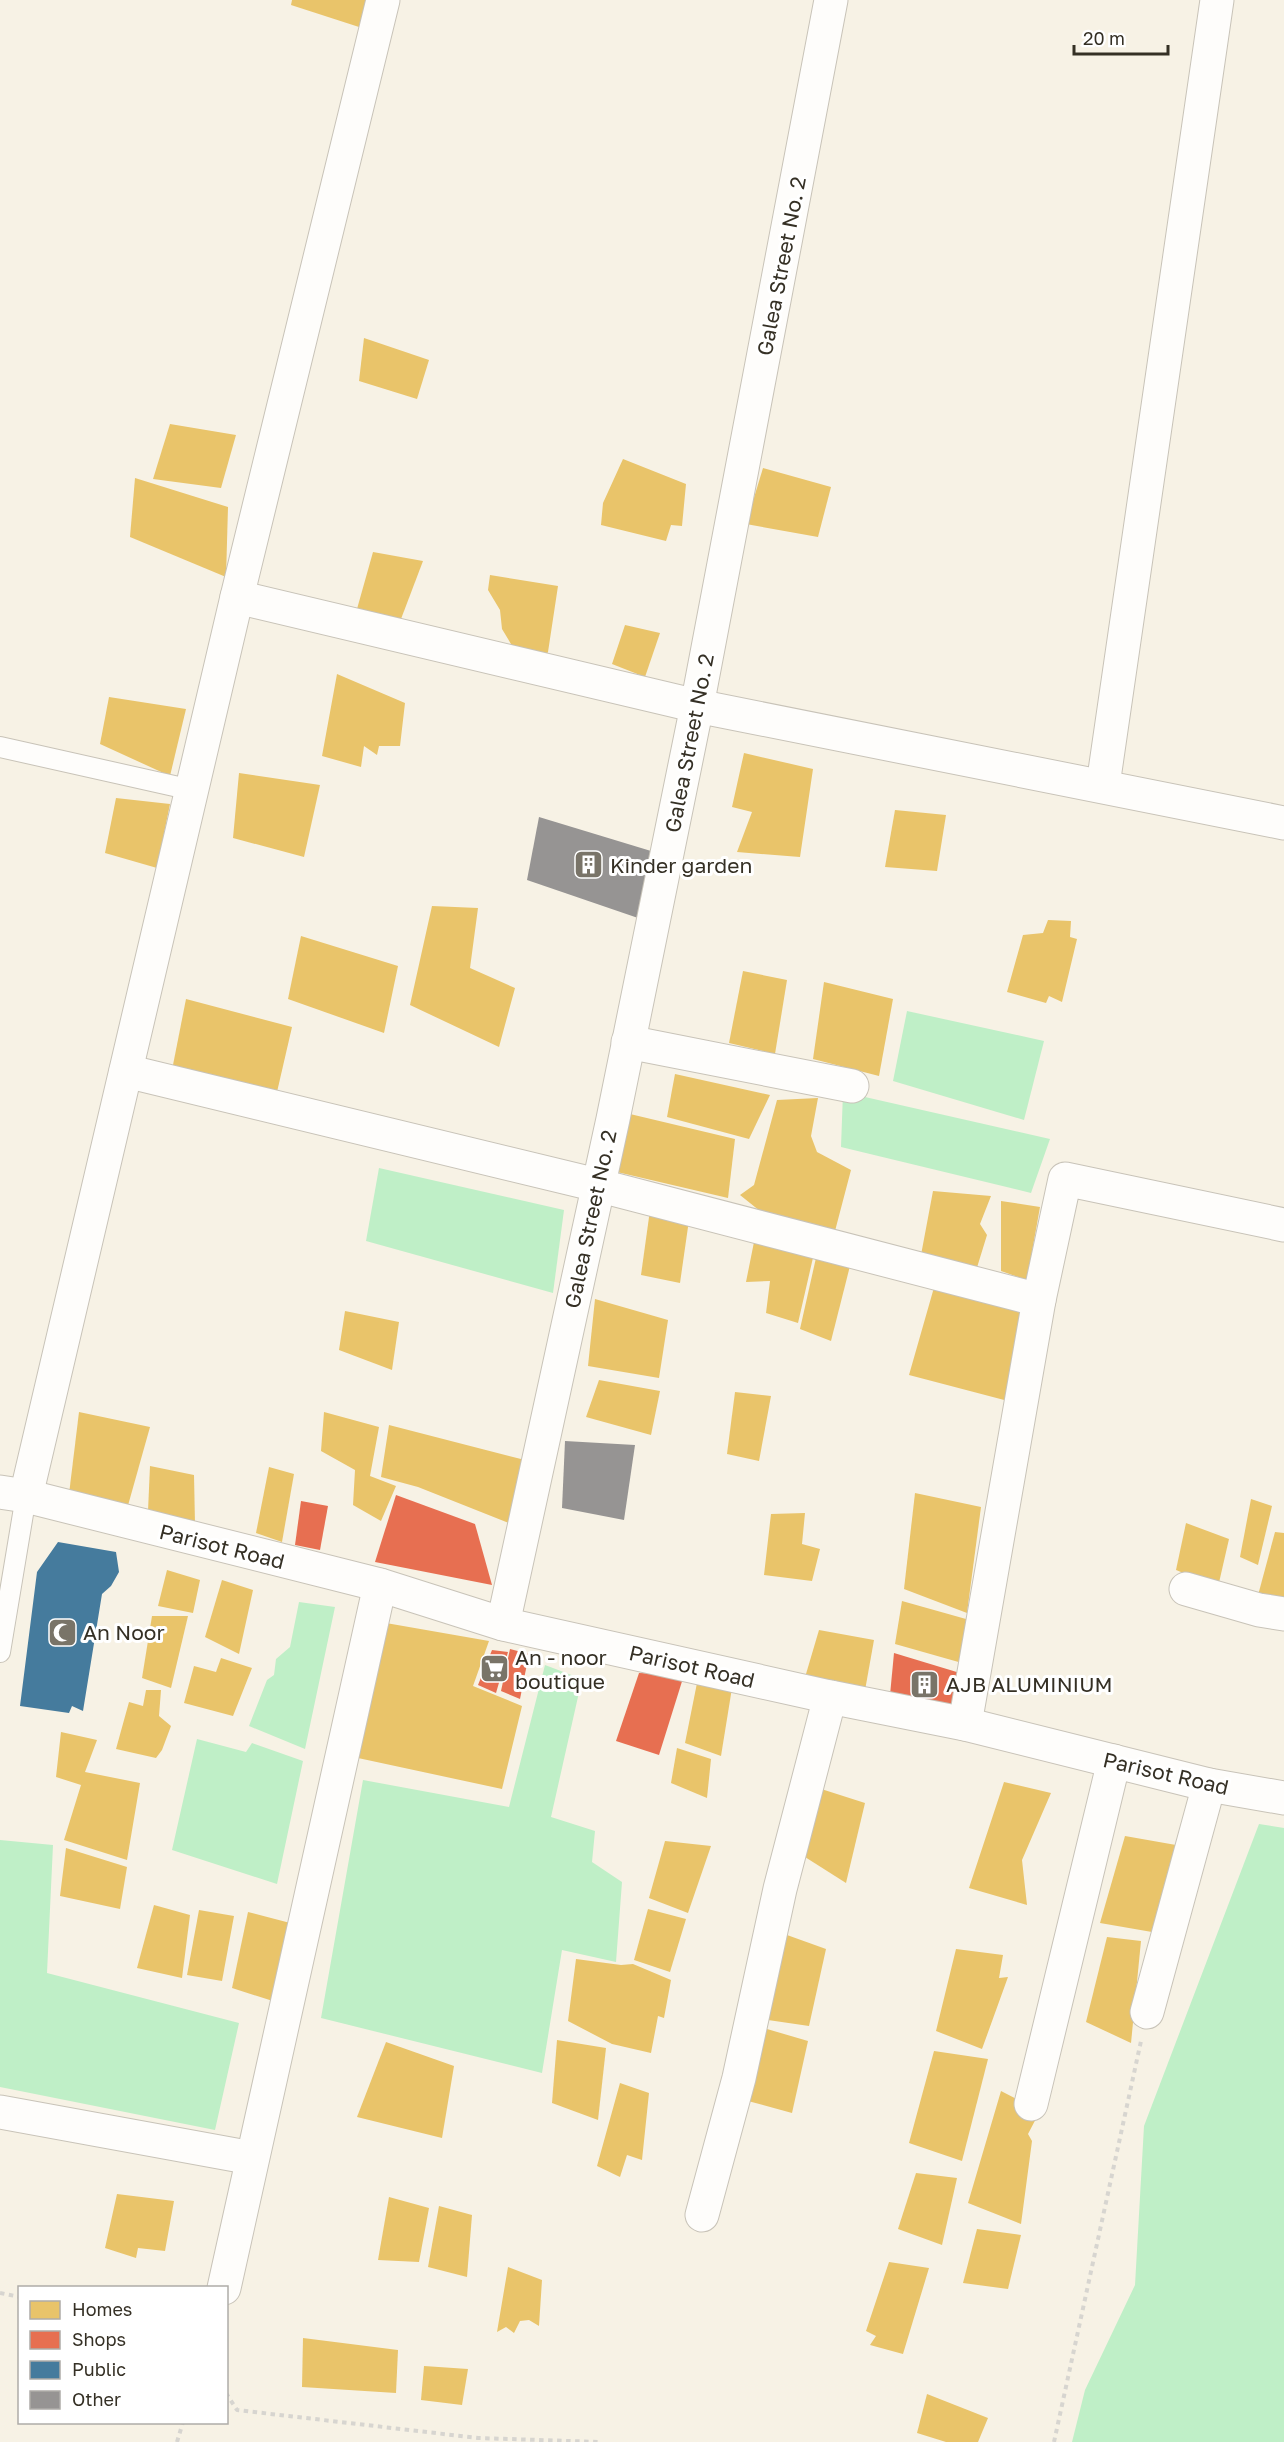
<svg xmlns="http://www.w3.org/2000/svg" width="1284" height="2442" font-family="'Golos Text',sans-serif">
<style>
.green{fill:#bfefc7}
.homes{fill:#e9c46a}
.shops{fill:#e76f51}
.public{fill:#457b9d}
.building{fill:#969493}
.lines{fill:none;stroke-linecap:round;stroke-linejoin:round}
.service-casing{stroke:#c8c3b8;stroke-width:22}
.minor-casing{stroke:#c8c3b8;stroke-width:35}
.path{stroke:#d7d5d0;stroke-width:4;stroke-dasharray:4.5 4.5;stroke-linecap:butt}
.service{stroke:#fefdfb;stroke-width:20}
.minor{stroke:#fefdfb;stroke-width:33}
.labels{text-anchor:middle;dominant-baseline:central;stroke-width:6;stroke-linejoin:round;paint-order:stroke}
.street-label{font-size:21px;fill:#353025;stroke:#fff}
.poi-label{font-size:21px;fill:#353025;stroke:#fff;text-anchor:start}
</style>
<rect width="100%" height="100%" fill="#f7f2e5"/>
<g class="green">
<path d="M907,1011l137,30 -20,79 -131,-39z"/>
<path d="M843,1092l207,47 -19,54 -190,-46z"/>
<path d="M379,1168l185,42 -11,83 -187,-52z"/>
<path d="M299,1602l36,5 -30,142 -56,-23 18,-46 7,-5 2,-16 14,-12z"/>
<path d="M545,1665l37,14 -31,138 44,14 -3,31 30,20 -6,80 -54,-12 -20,123 -221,-55 42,-238 146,27z"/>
<path d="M197,1739l49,13 6,-9 51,18 -26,123 -105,-34z"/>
<path d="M1259,1824l25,4v614h-212l13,-52 50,-105 9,-159z"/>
<path d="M0,1840l53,5 -6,128 192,50 -24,107 -215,-43z"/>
</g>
<g class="homes">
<path d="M292,0h74l-7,27 -68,-22z"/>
<path d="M364,338l65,22 -12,39 -58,-18z"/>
<path d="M170,424l66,11 -15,53 -68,-9z"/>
<path d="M623,459l63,25 -4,42 -11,-1 -5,16 -65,-16 2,-22z"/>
<path d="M763,468l68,19 -13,50 -72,-13z"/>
<path d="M135,478l93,29 -2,70 -96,-40z"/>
<path d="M373,552l50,9 -22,58 -44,-10z"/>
<path d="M490,575l68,11 -10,66 -5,9 -29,-12 -12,-20 -2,-19 -12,-20z"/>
<path d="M625,625l35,8 -15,44 -33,-13z"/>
<path d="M337,674l68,29 -5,43h-21l-2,9 -13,-9 -3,21 -39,-11z"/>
<path d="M109,697l77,12 -16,67 -70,-32z"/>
<path d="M744,753l69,16 -13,88 -63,-5 15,-40 -20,-5z"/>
<path d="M239,773l81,12 -16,72 -71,-19z"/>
<path d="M116,798l54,6 -13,64 -52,-15z"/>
<path d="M895,810l51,5 -9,56 -52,-4z"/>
<path d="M432,906l46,2 -8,60 45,20 -16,59 -89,-42z"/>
<path d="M1048,920l23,1 -1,16 7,2 -15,63 -13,-6 -3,7 -39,-11 16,-57 20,-2z"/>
<path d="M301,936l97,30 -14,67 -96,-34z"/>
<path d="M743,971l44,9 -12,74 -46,-11z"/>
<path d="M824,982l69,17 -14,77 -66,-17z"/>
<path d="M186,999l106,28 -15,65 -104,-27z"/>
<path d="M675,1074l95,21 -21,44 -82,-22z"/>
<path d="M818,1098l-7,38 6,16 34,18 -16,61 -70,-16 -25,-20 14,-10 23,-85z"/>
<path d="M630,1114l105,25 -7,59 -111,-26z"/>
<path d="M933,1191l58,5 -11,28 7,11 -12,39 -54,-19z"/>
<path d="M1001,1201l39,6 -13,73 -26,-9z"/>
<path d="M650,1210l39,10 -9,63 -39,-8z"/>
<path d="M755,1237l60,12 -17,74 -32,-10 4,-32 -24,1z"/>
<path d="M818,1249l33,13 -20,79 -31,-12z"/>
<path d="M935,1284l96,23 -8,39 -9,1 -6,54 -99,-26z"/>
<path d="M595,1299l73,21 -9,58 -71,-12z"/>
<path d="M345,1311l54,11 -7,48 -53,-20z"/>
<path d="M599,1380l61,11 -9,44 -65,-18z"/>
<path d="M735,1392l36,4 -12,65 -32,-7z"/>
<path d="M79,1412l71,15 -23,82 -58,-15z"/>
<path d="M324,1412l55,15 -9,49 26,10 -15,35 -28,-16 2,-35 -34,-19z"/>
<path d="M389,1425l136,35 -14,64 -93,-37 -37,-10z"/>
<path d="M150,1466l44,9 1,49 -47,-13z"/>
<path d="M269,1467l25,7 -12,68 -26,-9z"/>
<path d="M915,1493l66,14 -14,106 -63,-24z"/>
<path d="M1251,1499l21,7 -14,59 -18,-8z"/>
<path d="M805,1513l-3,31 18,5 -8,32 -48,-6 7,-61z"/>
<path d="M1186,1523l43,16 -11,48 -42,-17z"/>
<path d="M1275,1532l9,1v75l-27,-9z"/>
<path d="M167,1570l33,10 -7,33 -35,-7z"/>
<path d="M222,1580l31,10 -14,64 -34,-17z"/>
<path d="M902,1601l64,18 -4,44 -67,-19z"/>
<path d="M152,1616h36l-17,72 -29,-10z"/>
<path d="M386,1623l103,18 -16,45 49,20 -20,83 -144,-31z"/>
<path d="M819,1630l55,10 -10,56 -58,-22z"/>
<path d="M221,1658l31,10 -19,48 -49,-13 10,-37 22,6z"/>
<path d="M698,1678l34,10 -11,68 -36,-13z"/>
<path d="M146,1690h15l-2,26 12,10 -9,24 -6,8 -40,-9 13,-47 14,4z"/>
<path d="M61,1732l36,8 -12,32 55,11 -13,77 -63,-20 17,-55 -25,-8z"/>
<path d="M677,1748l34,11 -4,39 -36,-15z"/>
<path d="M1004,1782l47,11 -29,67 5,45 -58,-17z"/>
<path d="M815,1787l50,16 -19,80 -41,-26z"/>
<path d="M1125,1836l51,9 -24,87 -52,-9z"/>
<path d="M665,1841l46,5 -23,67 -39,-15z"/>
<path d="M66,1848l61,19 -7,42 -60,-13z"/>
<path d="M154,1905l36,10 -8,63 -45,-10z"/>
<path d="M648,1909l38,10 -16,53 -36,-12z"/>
<path d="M199,1910l35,6 -12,65 -35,-6z"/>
<path d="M248,1912l46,12 -18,78 -44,-14z"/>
<path d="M787,1935l39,14 -17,77 -41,-6z"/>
<path d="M1107,1937l34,4 -10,102 -45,-21z"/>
<path d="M956,1949l47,6 -4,23 9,-1 -26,72 -46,-18z"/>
<path d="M576,1959l45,6 12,-1 38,16 -7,38 -6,-2 -7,37 -39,-9 -44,-23z"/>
<path d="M767,2029l41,12 -16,72 -44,-12z"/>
<path d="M557,2040l49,8 -8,72 -46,-17z"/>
<path d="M386,2042l68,24 -12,72 -85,-21z"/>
<path d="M934,2051l54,8 -26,102 -53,-18z"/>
<path d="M620,2083l29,10 -7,67 -15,-5 -7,22 -23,-11z"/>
<path d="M1001,2091l39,20 -12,23 4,7 -11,83 -53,-21z"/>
<path d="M916,2173l41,5 -15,67 -44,-16z"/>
<path d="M117,2194l57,7 -9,50 -27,-3 -2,10 -31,-10z"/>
<path d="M389,2197l40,11 -10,54 -41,-2z"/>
<path d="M439,2206l33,9 -5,62 -39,-10z"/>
<path d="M977,2229l44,6 -13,54 -45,-6z"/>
<path d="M889,2262l40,6 -26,86 -33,-9 6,-9 -10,-5z"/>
<path d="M508,2267l34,13 -3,46 -10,-6 -9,1 -6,12 -8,-6 -9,5z"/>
<path d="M303,2338l95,12 -2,43 -94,-6z"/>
<path d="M424,2366l44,3 -6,36 -41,-5z"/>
<path d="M927,2394l61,24 -10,24h-32l-29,-9z"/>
</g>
<g class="shops">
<path d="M396,1495l79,29 17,61 -117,-23z"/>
<path d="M301,1501l27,5 -8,44 -25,-5z"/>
<path d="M510,1649l19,5 -9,45 -19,-8z"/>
<path d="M492,1650l16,2 -12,41 -18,-8z"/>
<path d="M894,1653l66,20 -3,41 -67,-19z"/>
<path d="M639,1673l45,2 -25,80 -43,-14z"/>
</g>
<path class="public" d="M58,1542l58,10 3,20 -8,14 -9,8 -19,117 -11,-5 -3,7 -49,-7 17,-134z"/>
<g class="building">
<path d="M539,817l112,34 -13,67 -111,-38z"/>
<path d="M565,1441l70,4 -11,75 -62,-12z"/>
</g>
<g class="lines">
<defs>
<g id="service">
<path d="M0,747l192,43"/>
<path d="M0,1652l26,-156"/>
</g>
<g id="minor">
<path d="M237,597l460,109 587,117"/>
<path d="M1103,785l114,-785"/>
<path d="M628,1042l224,44"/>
<path d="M126,1071l471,114 442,115"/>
<path d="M0,1492l26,4 354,89 123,39 327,73 135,27 244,61 75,13"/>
<path d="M26,1496l211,-899 146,-597"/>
<path d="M1186,1589l73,21 25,4"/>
<path d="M503,1624l110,-505 84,-413 134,-706"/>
<path d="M965,1724l74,-424 26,-121 219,46"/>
<path d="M1147,2012l62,-227"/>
<path d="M1031,2104l83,-343"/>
<path d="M0,2112l252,46"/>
<path d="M702,2215l37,-137 41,-189 50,-192"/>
<path d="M224,2288l156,-703"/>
</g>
</defs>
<use href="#service" class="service-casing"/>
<use href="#minor" class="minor-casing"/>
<g class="path">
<path d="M0,2293l20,4"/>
<path d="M226,2393l11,17 241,28 122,4"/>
<path d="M177,2442l6,-20"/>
<path d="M1054,2442l87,-401"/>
</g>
<use href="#service" class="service"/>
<use href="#minor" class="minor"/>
</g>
<defs>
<symbol id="building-square" viewBox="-11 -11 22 22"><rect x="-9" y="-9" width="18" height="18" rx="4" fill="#797468" stroke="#fff"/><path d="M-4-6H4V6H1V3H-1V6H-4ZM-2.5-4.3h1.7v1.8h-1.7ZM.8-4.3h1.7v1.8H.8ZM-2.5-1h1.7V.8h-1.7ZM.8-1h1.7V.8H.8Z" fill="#fff"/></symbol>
<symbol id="mosque-square" viewBox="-11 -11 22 22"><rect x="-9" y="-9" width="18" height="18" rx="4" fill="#797468" stroke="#fff"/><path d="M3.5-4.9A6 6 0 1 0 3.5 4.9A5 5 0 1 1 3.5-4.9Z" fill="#fff"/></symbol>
<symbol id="supermarket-square" viewBox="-11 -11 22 22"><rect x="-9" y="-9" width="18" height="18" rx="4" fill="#797468" stroke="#fff"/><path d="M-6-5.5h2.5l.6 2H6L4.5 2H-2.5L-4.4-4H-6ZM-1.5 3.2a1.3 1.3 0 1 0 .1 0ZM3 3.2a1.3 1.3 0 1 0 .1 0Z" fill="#fff"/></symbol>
</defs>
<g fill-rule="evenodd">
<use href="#building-square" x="572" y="848" width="33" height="33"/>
<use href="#mosque-square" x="46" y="1616" width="33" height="33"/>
<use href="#supermarket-square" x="478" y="1652" width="33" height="33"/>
<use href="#building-square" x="908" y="1668" width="33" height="33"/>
</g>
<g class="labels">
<g class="street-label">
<text transform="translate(781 266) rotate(-79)">Galea Street No. 2</text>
<text transform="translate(689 743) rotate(-79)">Galea Street No. 2</text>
<text transform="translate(590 1219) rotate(-78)">Galea Street No. 2</text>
<text transform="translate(222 1546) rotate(14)">Parisot Road</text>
<text transform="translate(692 1666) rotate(13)">Parisot Road</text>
<text transform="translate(1166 1773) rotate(13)">Parisot Road</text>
</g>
<g class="poi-label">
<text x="610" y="865">Kinder garden</text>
<text x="83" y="1632">An Noor</text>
<text x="515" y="1657">An - noor<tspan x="515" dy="24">boutique</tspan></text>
<text x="946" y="1684">AJB ALUMINIUM</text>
</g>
</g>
<rect x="18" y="2286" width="210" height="138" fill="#ffffff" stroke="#aeaca8" stroke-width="1.5"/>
<rect x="30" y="2301" width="30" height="18" fill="#e9c46a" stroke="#aeaca8" stroke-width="1.5"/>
<text x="72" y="2316" font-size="18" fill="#353025">Homes</text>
<rect x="30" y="2331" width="30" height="18" fill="#e76f51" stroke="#aeaca8" stroke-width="1.5"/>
<text x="72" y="2346" font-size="18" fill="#353025">Shops</text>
<rect x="30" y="2361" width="30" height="18" fill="#457b9d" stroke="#aeaca8" stroke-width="1.5"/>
<text x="72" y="2376" font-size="18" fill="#353025">Public</text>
<rect x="30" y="2391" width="30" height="18" fill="#969493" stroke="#aeaca8" stroke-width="1.5"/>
<text x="72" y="2406" font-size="18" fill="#353025">Other</text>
<path d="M1074 45v9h94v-9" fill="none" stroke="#353025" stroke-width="3"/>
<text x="1083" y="45" font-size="18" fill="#353025" stroke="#ffffff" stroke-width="4.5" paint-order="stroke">20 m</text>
</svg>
